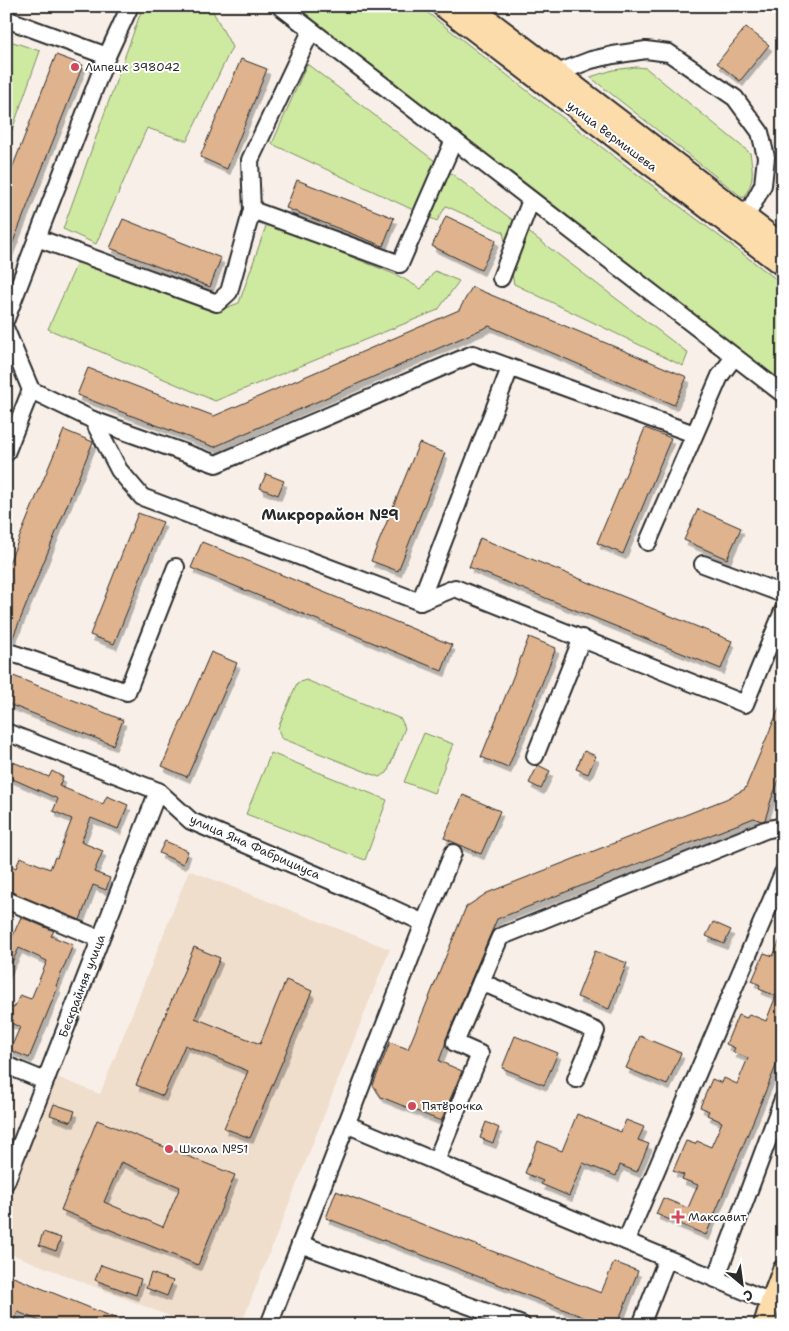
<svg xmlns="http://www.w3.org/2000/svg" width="789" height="1331" font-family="'Shantell Sans',sans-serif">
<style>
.built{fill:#f0decd}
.green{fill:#cee9a0;stroke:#7c8a66}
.building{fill:#deb38e;stroke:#2b2b2b;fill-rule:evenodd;filter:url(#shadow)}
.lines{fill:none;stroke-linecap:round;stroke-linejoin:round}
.minor-casing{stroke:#2b2b2b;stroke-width:20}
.major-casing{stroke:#2b2b2b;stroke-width:24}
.minor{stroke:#fff;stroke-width:16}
.major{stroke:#fddcac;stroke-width:20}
.poi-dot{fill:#d1495b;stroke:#fff;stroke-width:2}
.labels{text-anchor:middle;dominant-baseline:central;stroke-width:4;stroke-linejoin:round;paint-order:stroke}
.poi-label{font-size:12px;fill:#2b2b2b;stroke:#fff;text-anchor:start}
.street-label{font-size:12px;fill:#2b2b2b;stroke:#fff}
.quarter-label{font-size:15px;font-weight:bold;fill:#2b2b2b;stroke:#fff}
</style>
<defs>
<filter id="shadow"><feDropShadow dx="3" dy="5.5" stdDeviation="0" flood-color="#0004"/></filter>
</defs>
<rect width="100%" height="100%" fill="#f8f0e8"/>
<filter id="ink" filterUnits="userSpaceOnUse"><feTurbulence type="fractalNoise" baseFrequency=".02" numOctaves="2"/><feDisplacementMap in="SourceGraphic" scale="10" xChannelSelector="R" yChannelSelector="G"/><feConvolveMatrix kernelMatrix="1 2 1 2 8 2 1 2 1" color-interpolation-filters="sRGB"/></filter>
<g filter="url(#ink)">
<path class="built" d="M189,870l201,79 -149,376h-49l-186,-73v-47l51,-128 43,17z"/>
<g class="green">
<path d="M143,6h67l22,41 -45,94 -40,-13 -51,116 -33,-15z"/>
<path d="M297,6h122l115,90 242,183 7,14v96l-447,-350z"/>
<path d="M7,40l33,11 -34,96v-104z"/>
<path d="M307,64l381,289 -5,13 -169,-82 -11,-52 -57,-26 -9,15 -165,-77z"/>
<path d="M636,67l10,1 104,85c3,18 5,29 -7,45l-153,-121 23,-7z"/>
<path d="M267,223l132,53 22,13 14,-18 24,10 -21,29 -223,91 -167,-72 30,-68 136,51 25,-9z"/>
<path d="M306,680l95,39 4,9 -18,45 -8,4 -98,-39 -3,-10 19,-45z"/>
<path d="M424,733l29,11 -19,49 -30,-11z"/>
<path d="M271,753l116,47 -22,60 -119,-46z"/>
</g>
<g class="building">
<path d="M746,27l23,18 -29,36 -23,-18z"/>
<path d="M56,55l27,10 -77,195v-76z"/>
<path d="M241,59l26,10 -40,100 -27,-12z"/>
<path d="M297,180l97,38 -11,28 -97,-38z"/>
<path d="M446,216l50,24 -15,30 -49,-24z"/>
<path d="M123,219l98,39 -11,29 -100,-39z"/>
<path d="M472,287l215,90 -13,28 -185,-79 -275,121 -137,-52 11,-27 126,48 245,-106z"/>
<path d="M645,428l26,10 -48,116 -26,-11z"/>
<path d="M64,430l29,12 -82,200 -5,-1v-71z"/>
<path d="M419,443l26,10 -47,118 -27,-10z"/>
<path d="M266,474l18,7 -6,14 -18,-7z"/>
<path d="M698,509l43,19 -14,31 -43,-19z"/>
<path d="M138,513l25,9 -49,122 -24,-9z"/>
<path d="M480,538l252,103 -11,28 -252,-102z"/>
<path d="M202,542l250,103 -10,26 -251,-103z"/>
<path d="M529,637l27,11 -48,120 -27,-11z"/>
<path d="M211,652l26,11 -50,114 -25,-11z"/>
<path d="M6,673l117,47 -10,25 -107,-42z"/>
<path d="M783,699v71l-12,30 -6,20 -4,1 -7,-3 -257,101 -51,120 -1,6 -6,16 23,10 -21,50 -60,-24 -8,-12 17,-43 18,7 58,-142 21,-14 239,-94 19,-10z"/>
<path d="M584,751l12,5 -8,18 -12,-5z"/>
<path d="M6,759l43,18 3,-6 11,6 -4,9 44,18 4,-8 21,9 -10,24 -27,-11 -10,24 22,9 -9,21 16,6 -4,12 -13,-5 -13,35 -74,-30v-27l10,5 4,-11 30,12 5,-12 2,1 15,-39 -19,-8 5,-12 -52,-23z"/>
<path d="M538,765l12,6 -9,18 -12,-6z"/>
<path d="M463,795l37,16 -19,43 -37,-16z"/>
<path d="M165,841l23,10 -5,13 -24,-11z"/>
<path d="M21,917l33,14 -3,5 22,9 -17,41 2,1 -29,71 -19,-8 10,-23 -14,-6v-16l8,3 6,-13 11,4 16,-38 -28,-13 -13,26v-37l5,3z"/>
<path d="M713,922l18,8 -7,14 -18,-8z"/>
<path d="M783,933v116l-77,186 -50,-21 7,-16 25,10 10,-23 -16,-6 2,-4 -11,-4 13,-30 9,3 2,-3 14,6 11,-25 -15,-7 2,-4 -9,-4 12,-28 10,4 2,-5 13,6 11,-26 -15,-6 2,-4 -9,-4 12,-29 9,3 2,-4 17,7 10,-25 -17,-7 1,-4 -8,-4 12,-28 9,3z"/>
<path d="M194,947l26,11 -25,60 65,26 26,-64 26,11 -62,147 -26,-10 24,-57 -63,-26 -22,51 -27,-11z"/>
<path d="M595,951l32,12 -18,46 -32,-12z"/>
<path d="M515,1036l43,17 -14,32 -42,-17z"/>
<path d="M640,1036l41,17 -14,32 -41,-17z"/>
<path d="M54,1104l21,7 -4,11 -21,-7z"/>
<path d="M577,1114l44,18 5,-12 18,7 -6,13 11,4 -12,28 -17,-7 -4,11 -33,-13 -14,33 -28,-12 2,-3 -18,-8 13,-32 24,10z"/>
<path d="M97,1120l138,55 -37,90 -137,-55zM121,1162l59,25 -17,40 -59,-25z"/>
<path d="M486,1122l13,6 -6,15 -13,-5z"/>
<path d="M336,1191l265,102 13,-31 24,9 -21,54h-28l2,-5 -265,-102z"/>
<path d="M43,1232l18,6 -5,13 -17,-6z"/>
<path d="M101,1265l40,14 -5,16 -41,-15z"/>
<path d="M151,1273l22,8 -6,15 -21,-8z"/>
<path d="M6,1274l124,50v1h-81l-31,-13 -6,13h-6z"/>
</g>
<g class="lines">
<defs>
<g id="minor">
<path d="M280,6l503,388"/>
<path d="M6,19l101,37"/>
<path d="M557,73l34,-13 22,-5 33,-5 23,3 66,45 25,34 6,25 -3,28 -17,32"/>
<path d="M252,210l148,54 54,-124"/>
<path d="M37,238l180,65 12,-11 23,-82 -2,-50 61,-129"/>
<path d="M501,278l30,-78"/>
<path d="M6,319l101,-263 23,-50"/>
<path d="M6,330l25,60 -25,63"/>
<path d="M31,390l62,30 123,44 257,-110 221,80"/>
<path d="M93,420l26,50 23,27 278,105 90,-234"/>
<path d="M648,542l72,-166 14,-19"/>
<path d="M703,564l80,30"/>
<path d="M420,602l35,-14 290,116 38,-93"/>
<path d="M6,651l121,41 49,-125"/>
<path d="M6,732l152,59 33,30 159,68 74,34"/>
<path d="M535,756l47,-118"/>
<path d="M6,900l94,39"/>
<path d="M481,982l115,49 -20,48"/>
<path d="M6,1065l39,16"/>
<path d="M346,1124l425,178"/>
<path d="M436,1161l44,-107 -25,-11 45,-106 265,-107 18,-4"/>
<path d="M6,1182l152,-391"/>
<path d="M626,1241l157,-368"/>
<path d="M300,1244l222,81"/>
<path d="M716,1279l67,-180"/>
<path d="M269,1325l155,-402 29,-70"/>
<path d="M641,1325l26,-66"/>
</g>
<g id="major">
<path d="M442,6l341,260"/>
<path d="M470,6l313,239"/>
<path d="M764,1325l7,-23 12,-32"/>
</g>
</defs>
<use href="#minor" class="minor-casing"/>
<use href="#major" class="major-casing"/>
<use href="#minor" class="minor"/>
<use href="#major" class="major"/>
</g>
</g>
<g class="poi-dot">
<circle cx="75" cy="67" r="5"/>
<circle cx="412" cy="1106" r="5"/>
<circle cx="169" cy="1149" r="5"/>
<path d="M675.5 1209.5h5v5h5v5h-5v5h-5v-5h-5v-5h5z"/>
</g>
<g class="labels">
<g class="poi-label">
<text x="85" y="67">Липецк 398042</text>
<text x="422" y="1106">Пятёрочка</text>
<text x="179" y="1149">Школа №51</text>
<text x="688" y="1217">Максавит</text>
</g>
<g class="street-label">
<text transform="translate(612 136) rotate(37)">улица Вермишева</text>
<text transform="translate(255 847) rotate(24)">улица Яна Фабрициуса</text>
<text transform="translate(82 986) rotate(-69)">Бескрайняя улица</text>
</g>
<g class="quarter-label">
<text x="330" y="515">Микрорайон №9</text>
</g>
</g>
<rect width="789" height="1331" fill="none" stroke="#fff" stroke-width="25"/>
<rect x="12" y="12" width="764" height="1306" fill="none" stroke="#2b2b2b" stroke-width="2" filter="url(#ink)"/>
<g transform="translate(742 1284) rotate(151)" stroke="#ffffff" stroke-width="4" paint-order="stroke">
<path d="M0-4L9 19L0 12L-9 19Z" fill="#2b2b2b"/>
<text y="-8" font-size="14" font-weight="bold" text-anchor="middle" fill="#2b2b2b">С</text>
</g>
</svg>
